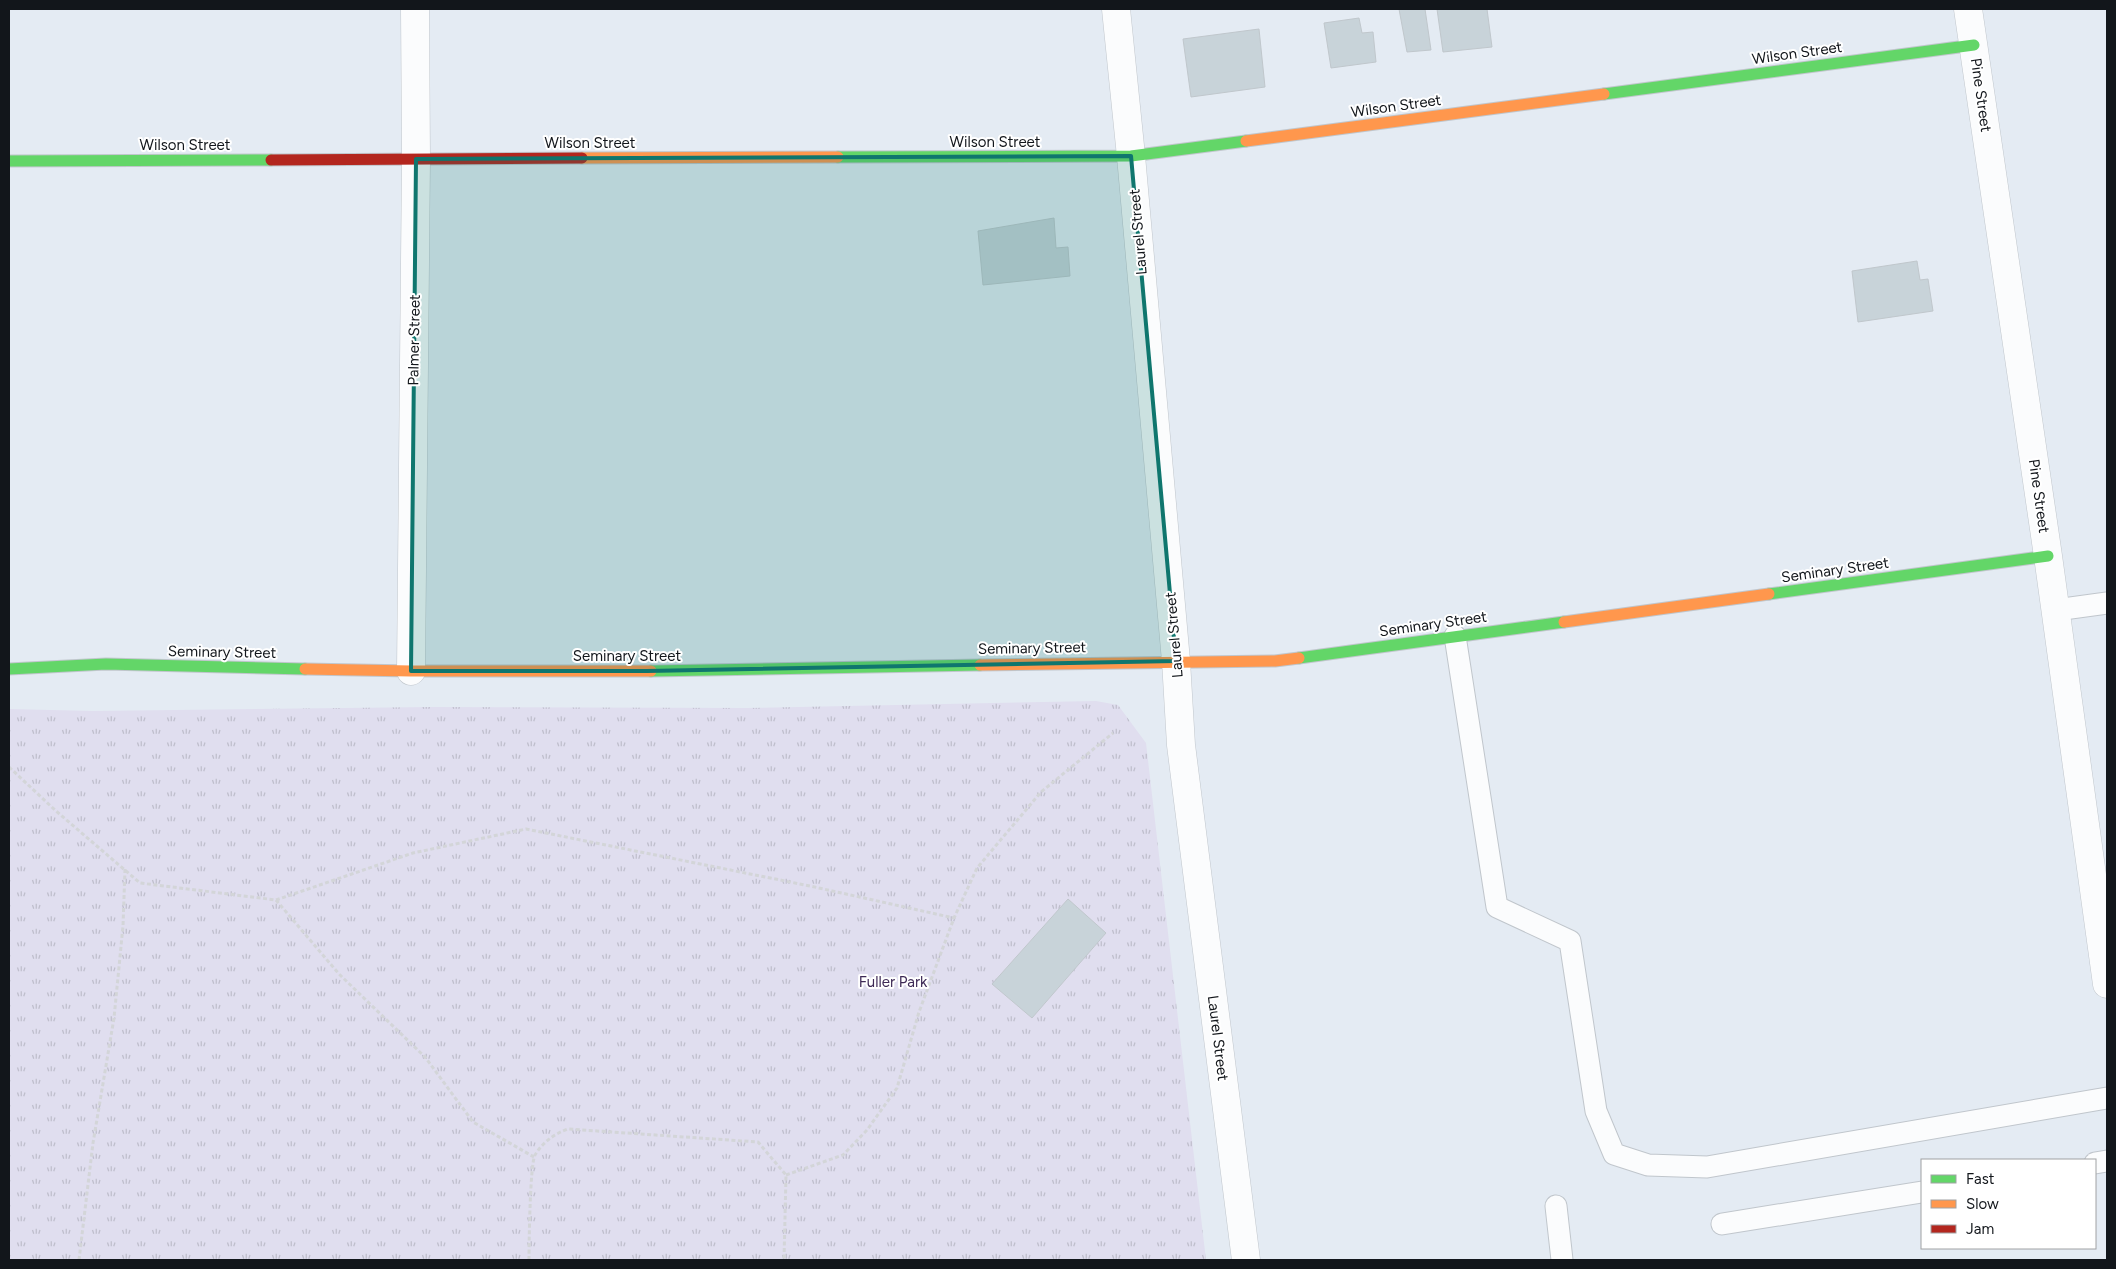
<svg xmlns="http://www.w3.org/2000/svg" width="2116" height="1269" font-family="Figtree,sans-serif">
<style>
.park{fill:url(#park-tufts)}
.building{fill:#c8d3d9;stroke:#c0c7cc}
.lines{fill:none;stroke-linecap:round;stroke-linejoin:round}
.lane-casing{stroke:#c0c6cc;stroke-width:23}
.street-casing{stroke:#c0c6cc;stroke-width:29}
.fast-casing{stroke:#c0c6cc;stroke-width:13}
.slow-casing{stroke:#c0c6cc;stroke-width:13}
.jam-casing{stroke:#c0c6cc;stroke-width:13}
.path{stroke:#d3d5d8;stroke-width:3;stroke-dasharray:4 2.5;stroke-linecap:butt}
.lane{stroke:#fbfcfd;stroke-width:21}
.street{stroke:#fbfcfd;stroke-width:28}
.fast{stroke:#63d668;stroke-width:11}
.slow{stroke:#ff974d;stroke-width:11}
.jam{stroke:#b3261e;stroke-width:11}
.marked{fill:#0f766e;fill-opacity:0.2;stroke:#0f766e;stroke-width:4;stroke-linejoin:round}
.labels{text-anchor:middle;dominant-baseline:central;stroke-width:4;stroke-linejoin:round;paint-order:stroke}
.street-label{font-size:15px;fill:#12161b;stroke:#fff}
.park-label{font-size:15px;fill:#3e2a56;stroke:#fff}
</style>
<defs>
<pattern id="park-tufts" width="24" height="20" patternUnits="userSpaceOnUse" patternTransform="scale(1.25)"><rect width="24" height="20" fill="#e0deef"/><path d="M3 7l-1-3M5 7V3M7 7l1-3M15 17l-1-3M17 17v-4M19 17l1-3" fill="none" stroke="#bfbecc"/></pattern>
</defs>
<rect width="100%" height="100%" fill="#e4ebf3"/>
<path class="park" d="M1096,701l22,4 28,38 60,517h-1197v-551l84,2 339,-4 314,1z"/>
<g class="building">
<path d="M1399,9h26l6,41 -24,2z"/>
<path d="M1437,9h50l5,38 -49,5z"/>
<path d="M1359,18l3,15 11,-1 3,30 -45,6 -7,-45z"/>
<path d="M1259,29l6,58 -74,10 -8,-58z"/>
<path d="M1054,218l2,30 12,-1 2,29 -87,9 -5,-54z"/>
<path d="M1917,261l3,19 8,-1 5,32 -75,11 -6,-51z"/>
<path d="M1068,899l38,34 -74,85 -40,-34z"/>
</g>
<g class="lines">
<defs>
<g id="lane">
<path d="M2056,610l51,-7"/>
<path d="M1455,636l42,271 73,34 26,170 18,43 34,11 59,2 400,-69"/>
<path d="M2095,1163l12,-2"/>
<path d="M1556,1206l6,54"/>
<path d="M1722,1224l200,-32"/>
</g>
<g id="street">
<path d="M1116,9l15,147 45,505 5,84 65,515"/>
<path d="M1968,9l80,547 59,428"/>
<path d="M411,671l5,-512 -1,-150"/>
</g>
<g id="fast">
<path d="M1604,94l370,-49"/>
<path d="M838,157l293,-1 115,-15"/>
<path d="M9,161l262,-1"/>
<path d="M1769,594l279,-38"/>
<path d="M1299,658l265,-36"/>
<path d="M9,669l97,-5 199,5"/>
<path d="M651,671l329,-6"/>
</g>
<g id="slow">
<path d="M1246,141l358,-47"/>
<path d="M582,158l256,-1"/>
<path d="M1564,622l205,-28"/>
<path d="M980,665l295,-4 24,-3"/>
<path d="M305,669l106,2h240"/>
</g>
<path id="jam" d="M271,160l311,-2"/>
</defs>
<use href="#lane" class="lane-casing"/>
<use href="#street" class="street-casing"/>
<use href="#fast" class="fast-casing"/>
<use href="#slow" class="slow-casing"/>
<use href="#jam" class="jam-casing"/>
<g class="path">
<path d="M9,767l47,44 84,72 136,17 137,-47 113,-24 284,57 144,32"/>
<path d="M276,900l63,74 86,83 48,65 61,35"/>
<path d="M786,1175l57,-20 24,-25 30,-42 22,-76 35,-94 23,-50 64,-76 72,-59"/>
<path d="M79,1260l14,-117 21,-125 9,-92 2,-57"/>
<path d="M529,1260c0,-16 1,-96 6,-105 8,-13 19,-21 33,-26l190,13 28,33 -2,85"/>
</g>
<use href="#lane" class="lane"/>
<use href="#street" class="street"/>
<use href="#fast" class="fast"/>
<use href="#slow" class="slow"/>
<use href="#jam" class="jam"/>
</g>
<path class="marked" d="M1131,156l45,505 -529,10h-236l5,-512z"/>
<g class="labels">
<g class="street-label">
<text transform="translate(1797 53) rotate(-8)">Wilson Street</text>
<text transform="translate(1981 95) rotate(82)">Pine Street</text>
<text transform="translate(1396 106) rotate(-8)">Wilson Street</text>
<text x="995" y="142">Wilson Street</text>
<text x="590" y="143">Wilson Street</text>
<text x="185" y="145">Wilson Street</text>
<text transform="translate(1138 232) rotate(-95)">Laurel Street</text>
<text transform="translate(414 340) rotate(-89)">Palmer Street</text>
<text transform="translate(2039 496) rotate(82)">Pine Street</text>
<text transform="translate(1835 570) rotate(-8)">Seminary Street</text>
<text transform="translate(1433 624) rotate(-8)">Seminary Street</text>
<text transform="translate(1174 635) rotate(-95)">Laurel Street</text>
<text transform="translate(1032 648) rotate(-1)">Seminary Street</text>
<text transform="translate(222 652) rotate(1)">Seminary Street</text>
<text x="627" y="656">Seminary Street</text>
<text transform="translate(1218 1038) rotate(83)">Laurel Street</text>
</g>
<g class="park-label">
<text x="893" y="982">Fuller Park</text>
</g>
</g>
<rect width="2116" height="1269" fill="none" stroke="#12161b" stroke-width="20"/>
<rect x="1921" y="1159" width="175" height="90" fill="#ffffff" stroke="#a0a2a4"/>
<rect x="1931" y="1175" width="25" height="8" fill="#63d668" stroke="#a0a2a4"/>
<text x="1966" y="1184" font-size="15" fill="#12161b">Fast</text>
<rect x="1931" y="1200" width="25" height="8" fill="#ff974d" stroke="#a0a2a4"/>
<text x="1966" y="1209" font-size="15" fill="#12161b">Slow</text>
<rect x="1931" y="1225" width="25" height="8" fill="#b3261e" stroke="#a0a2a4"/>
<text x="1966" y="1234" font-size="15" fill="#12161b">Jam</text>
</svg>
